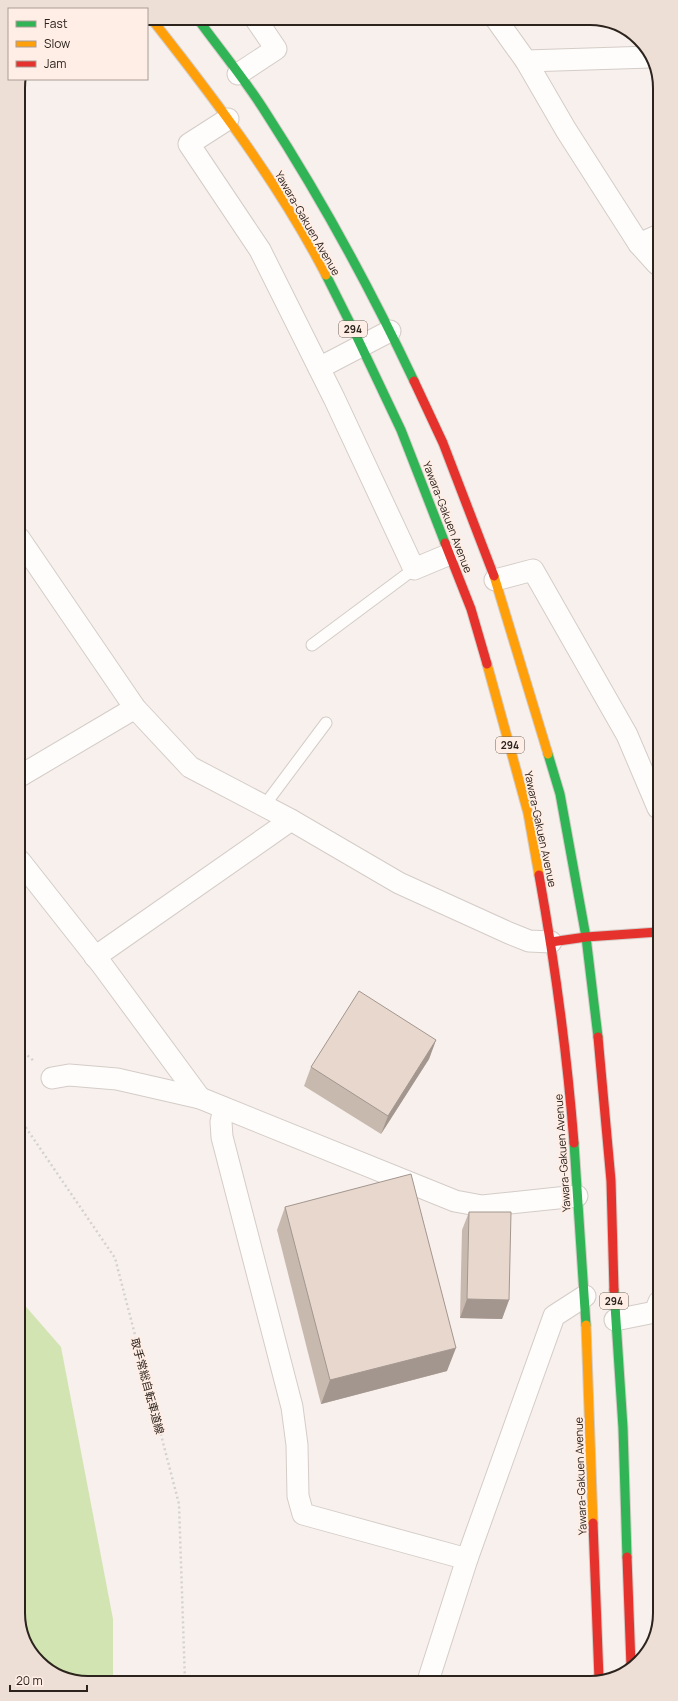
<svg xmlns="http://www.w3.org/2000/svg" width="678" height="1701" font-family="Manrope,'Noto Sans JP',sans-serif">
<style>
.green{fill:#d3e4b3}
.lines{fill:none;stroke-linecap:round;stroke-linejoin:round}
.lane-casing{stroke:#d4ccc7;stroke-width:13}
.street-casing{stroke:#d4ccc7;stroke-width:23}
.fast-casing{stroke:#d4ccc7;stroke-width:11}
.slow-casing{stroke:#d4ccc7;stroke-width:11}
.jam-casing{stroke:#d4ccc7;stroke-width:11}
.path{stroke:#d4d2d1;stroke-width:2.5;stroke-dasharray:2 3;stroke-linecap:butt}
.lane{stroke:#fefdfc;stroke-width:11}
.street{stroke:#fefdfc;stroke-width:21}
.fast{stroke:#30b455;stroke-width:9}
.slow{stroke:#ff9f0a;stroke-width:9}
.jam{stroke:#e5322d;stroke-width:9}
.wall{fill:#c8b9af}
.shaded-wall{fill:#a2968f}
.building{fill:#e8d7cc;stroke:#a2968f}
.labels{text-anchor:middle;dominant-baseline:central;stroke-width:4;stroke-linejoin:round;paint-order:stroke}
.shield{fill:#feeee6;stroke:#6b6059;stroke-width:1}
.shield-label{font-size:10px;font-weight:bold;fill:#2c231d}
.street-label{font-size:11px;fill:#2c231d;stroke:#feeee6}
.rim{fill:none;stroke:#2c231d;stroke-width:2}
</style>
<rect width="100%" height="100%" fill="#f8f0ec"/>
<path class="green" d="M21,1301l40,46 52,272v64h-30l-38,-15 -23,-33z"/>
<g class="lines">
<defs>
<g id="lane">
<path d="M312,645l102,-76"/>
<path d="M264,806l62,-83"/>
</g>
<g id="street">
<path d="M496,19l30,42 40,69 73,114 18,20"/>
<path d="M526,61l125,-4"/>
<path d="M238,74l38,-25 -19,-28"/>
<path d="M228,119l-39,25 71,106 74,148 80,171 36,-15"/>
<path d="M639,244l18,-8"/>
<path d="M319,368l71,-37"/>
<path d="M19,538l116,170 55,59 101,53 108,63 110,50 20,8 22,1"/>
<path d="M495,580l38,-10 94,165 31,73"/>
<path d="M20,776l115,-68"/>
<path d="M20,861l82,104 98,133"/>
<path d="M95,957l196,-137"/>
<path d="M52,1078l17,-3 48,4 83,19 255,103 27,5 95,-10"/>
<path d="M224,1108l-3,14 1,15 70,270 5,38 1,51 5,18 164,45"/>
<path d="M615,1320l40,-8 4,-10"/>
<path d="M428,1681l39,-122 87,-243 31,-20"/>
</g>
<g id="fast">
<path d="M200,22c22,30 46,59 66,91 55,85 105,177 148,268"/>
<path d="M326,275l29,58 46,97 44,113"/>
<path d="M548,754l12,40 26,143 12,100"/>
<path d="M574,1143l12,182"/>
<path d="M614,1290l9,138 4,129"/>
</g>
<g id="slow">
<path d="M154,22c63,80 125,162 172,253"/>
<path d="M494,576l54,178"/>
<path d="M487,664l41,149 11,62"/>
<path d="M586,1325l7,198"/>
</g>
<g id="jam">
<path d="M414,381l29,62 51,133"/>
<path d="M445,543l26,66 16,55"/>
<path d="M539,875c16,89 28,178 35,268"/>
<path d="M551,942l35,-5 72,-5"/>
<path d="M598,1037l13,144 3,109"/>
<path d="M593,1523l6,156"/>
<path d="M627,1557l4,109"/>
</g>
</defs>
<use href="#lane" class="lane-casing"/>
<use href="#street" class="street-casing"/>
<use href="#fast" class="fast-casing"/>
<use href="#slow" class="slow-casing"/>
<use href="#jam" class="jam-casing"/>
<g class="path">
<path d="M20,1049l15,13"/>
<path d="M20,1119l95,139 64,246 6,178"/>
</g>
<use href="#lane" class="lane"/>
<use href="#street" class="street"/>
<use href="#fast" class="fast"/>
<use href="#slow" class="slow"/>
<use href="#jam" class="jam"/>
</g>
<g class="wall">
<path d="M436,1040l-7,19 -48,75 -77,-48 7,-19z"/>
<path d="M285,1207l162,164 -126,33 -44,-174z"/>
<path d="M469,1212l40,88 -7,19 -42,-1 2,-88z"/>
</g>
<g class="shaded-wall">
<path d="M436,1040l-7,19 -48,75 7,-18z"/>
<path d="M467,1299l42,1 -7,19 -42,-1z"/>
<path d="M456,1348l-9,23 -126,33 9,-24z"/>
</g>
<g class="building">
<path d="M359,991l77,49 -48,76 -77,-49z"/>
<path d="M411,1174l45,174 -126,32 -45,-173z"/>
<path d="M469,1212h42l-2,88 -42,-1z"/>
</g>
<g class="labels">
<g class="shield">
<rect x="339" y="321" width="28" height="16" rx="3"/>
<rect x="496" y="737" width="28" height="16" rx="3"/>
<rect x="600" y="1293" width="28" height="16" rx="3"/>
</g>
<g class="shield-label">
<text x="353" y="329">294</text>
<text x="510" y="745">294</text>
<text x="614" y="1301">294</text>
</g>
<g class="street-label">
<text transform="translate(308 223) rotate(60)">Yawara-Gakuen Avenue</text>
<text transform="translate(448 517) rotate(69)">Yawara-Gakuen Avenue</text>
<text transform="translate(541 829) rotate(78)">Yawara-Gakuen Avenue</text>
<text transform="translate(562 1153) rotate(-94)">Yawara-Gakuen Avenue</text>
<text transform="translate(148 1386) rotate(75)">取手常総自転車道線</text>
<text transform="translate(580 1476) rotate(-92)">Yawara-Gakuen Avenue</text>
</g>
</g>
<path d="M0 0H678V1701H0ZM88 25H590A63 63 0 0 1 653 88V1613A63 63 0 0 1 590 1676H88A63 63 0 0 1 25 1613V88A63 63 0 0 1 88 25Z" fill="#edded6" fill-rule="evenodd"/>
<path class="rim" d="M88 25H590A63 63 0 0 1 653 88V1613A63 63 0 0 1 590 1676H88A63 63 0 0 1 25 1613V88A63 63 0 0 1 88 25Z"/>
<rect x="8" y="8" width="140" height="72" fill="#feeee6" stroke="#aa9d96"/>
<rect x="16" y="21" width="20" height="6" fill="#30b455" stroke="#aa9d96"/>
<text x="44" y="28" font-size="12" fill="#2c231d">Fast</text>
<rect x="16" y="41" width="20" height="6" fill="#ff9f0a" stroke="#aa9d96"/>
<text x="44" y="48" font-size="12" fill="#2c231d">Slow</text>
<rect x="16" y="61" width="20" height="6" fill="#e5322d" stroke="#aa9d96"/>
<text x="44" y="68" font-size="12" fill="#2c231d">Jam</text>
<path d="M10 1685v6h77v-6" fill="none" stroke="#2c231d" stroke-width="2"/>
<text x="16" y="1685" font-size="12" fill="#2c231d" stroke="#feeee6" stroke-width="3" paint-order="stroke">20 m</text>
</svg>
